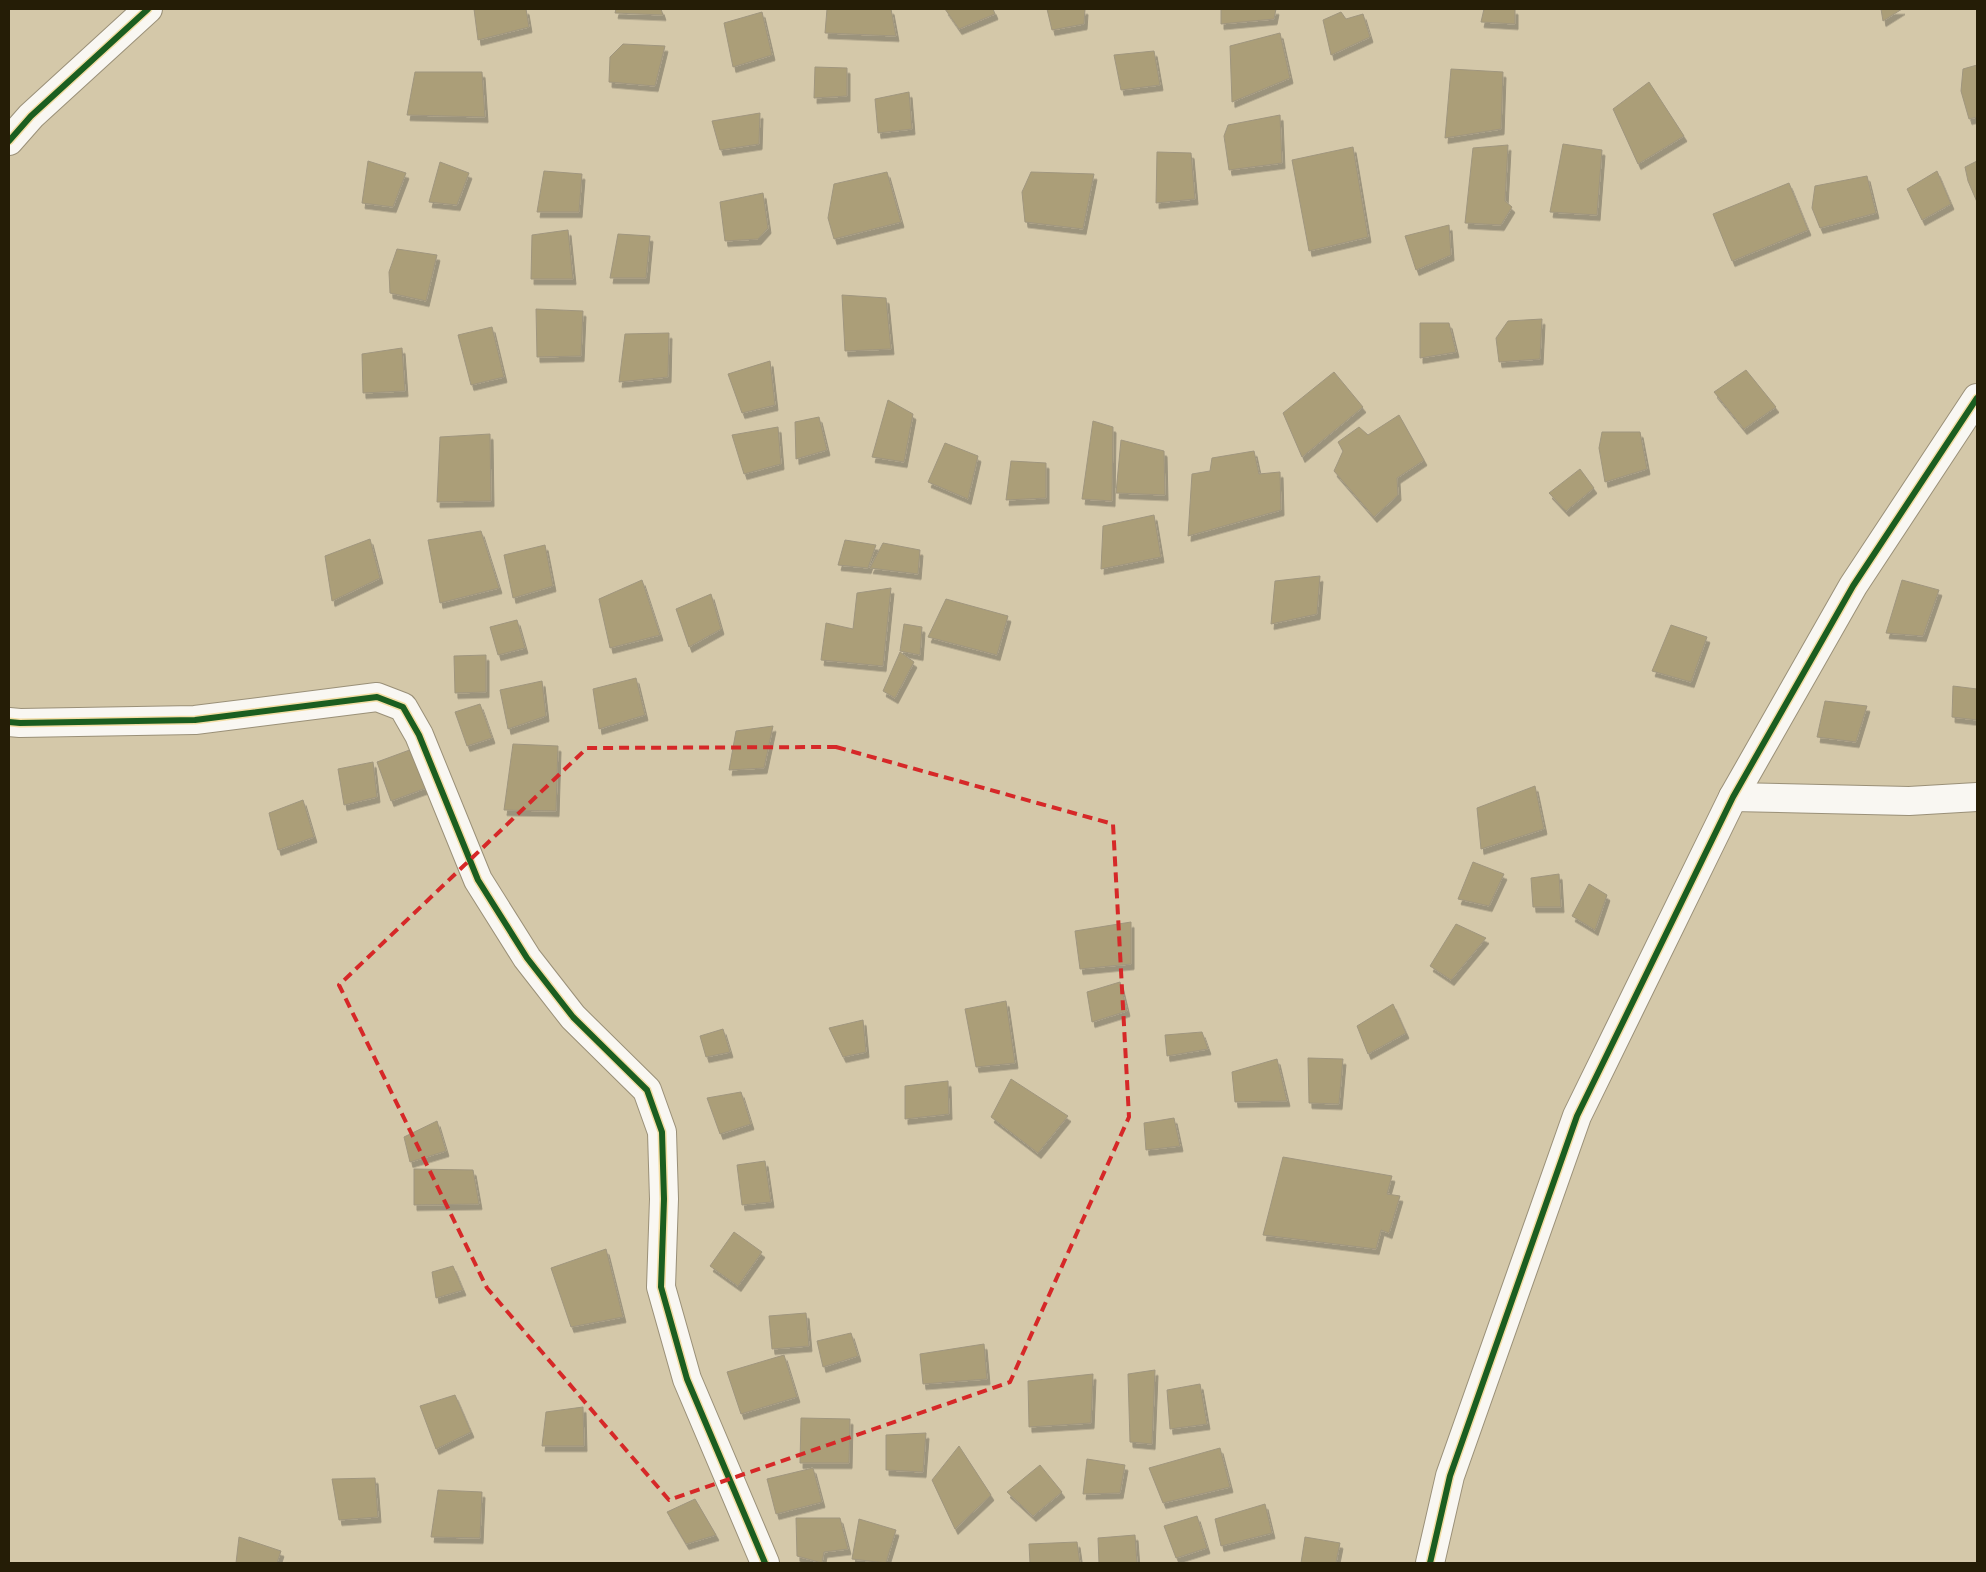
<svg xmlns="http://www.w3.org/2000/svg" width="1986" height="1572" font-family="Cabin,sans-serif">
<style>
.building{fill:#ab9e78;stroke:#a0967e;filter:url(#shadow)}
.lines{fill:none;stroke-linecap:round;stroke-linejoin:round}
.minor-casing{stroke:#9a9078;stroke-width:30}
.minor{stroke:#f9f7f2;stroke-width:28}
.cycleway-casing{stroke:#f3dda4;stroke-width:9}
.cycleway{stroke:#1b5e20;stroke-width:6}
.marked{fill:none;stroke:#d62828;stroke-width:4;stroke-dasharray:10 6;stroke-linejoin:round}
</style>
<defs>
<filter id="shadow"><feDropShadow dx="3" dy="5.5" stdDeviation="0" flood-color="#0004"/></filter>
</defs>
<rect width="100%" height="100%" fill="#d4c8a9"/>
<g class="building">
<path d="M474,9h52l3,18 -51,13z"/>
<path d="M616,9h45l2,6 -48,-2z"/>
<path d="M827,9h64l5,27 -71,-3z"/>
<path d="M945,9h48l2,5 -36,15z"/>
<path d="M1047,9h38l-1,15 -32,6z"/>
<path d="M1221,9h55l-2,10 -53,5z"/>
<path d="M1484,9h31v15l-34,-2z"/>
<path d="M1881,9h21l-19,12z"/>
<path d="M762,12l10,43 -39,12 -9,-44z"/>
<path d="M1341,12l5,7 17,-5 7,23 -39,18 -8,-35z"/>
<path d="M1280,33l10,45 -58,24 -2,-56z"/>
<path d="M623,44l42,2 -10,40 -46,-4 1,-25z"/>
<path d="M1154,51l6,34 -39,5 -7,-35z"/>
<path d="M1977,65v52l-8,2 -8,-28 2,-22z"/>
<path d="M815,67l32,1v28l-33,2z"/>
<path d="M1451,69l52,3 -2,57 -56,9z"/>
<path d="M415,72h67l3,45 -78,-2z"/>
<path d="M1649,82l35,54 -46,28 -25,-55z"/>
<path d="M909,92l3,37 -34,4 -3,-34z"/>
<path d="M760,113l-1,31 -39,6 -8,-29z"/>
<path d="M1280,115l2,48 -53,7 -5,-34 4,-11z"/>
<path d="M1563,144l39,6 -5,65 -47,-3z"/>
<path d="M1508,145l-3,56 7,6 -11,18 -36,-2 8,-75z"/>
<path d="M1353,147l15,90 -59,14 -17,-91z"/>
<path d="M1157,152l34,1 4,46 -39,4z"/>
<path d="M368,161l38,12 -13,34 -31,-4z"/>
<path d="M1977,161v41l-9,-21 -3,-14z"/>
<path d="M440,162l29,11 -12,32 -28,-3z"/>
<path d="M544,171l38,3 -3,38h-42z"/>
<path d="M1937,171l14,33 -29,16 -15,-31z"/>
<path d="M887,172l14,50 -67,17 -6,-21 6,-34z"/>
<path d="M1031,172l63,2 -11,55 -58,-7 -3,-30z"/>
<path d="M1867,176l9,37 -56,15 -8,-20 3,-22z"/>
<path d="M1789,183l19,47 -76,31 -19,-47z"/>
<path d="M763,193l5,35 -10,11 -33,2 -5,-39z"/>
<path d="M1449,225l2,30 -35,15 -11,-34z"/>
<path d="M568,230l5,49h-42l1,-44z"/>
<path d="M618,234l32,2 -4,42h-36z"/>
<path d="M397,249l40,6 -11,46 -36,-8 -1,-21z"/>
<path d="M842,295l44,3 5,51 -46,2z"/>
<path d="M536,309l47,2 -2,45 -44,1z"/>
<path d="M1542,319l-2,40 -41,3 -3,-24 12,-17z"/>
<path d="M1420,323h29l7,29 -36,6z"/>
<path d="M492,327l12,50 -33,8 -13,-50z"/>
<path d="M669,333l-1,44 -49,5 6,-48z"/>
<path d="M402,348l3,43 -42,2 -1,-39z"/>
<path d="M770,361l5,44 -33,8 -14,-39z"/>
<path d="M1746,370l30,37 -32,22 -30,-37z"/>
<path d="M1334,372l29,35 -61,50 -19,-44z"/>
<path d="M888,400l25,14 -9,48 -32,-5z"/>
<path d="M1399,415l25,45 -27,18 1,17 -24,22 -40,-46 9,-20 -5,-9 21,-15 9,8z"/>
<path d="M819,417l8,33 -31,9 -1,-37z"/>
<path d="M1093,421l20,6 -1,74 -30,-2z"/>
<path d="M778,427l3,37 -37,10 -12,-39z"/>
<path d="M1602,432h38l7,37 -42,13 -6,-34z"/>
<path d="M490,434l1,67 -54,1 3,-65z"/>
<path d="M1121,440l43,11 1,44 -49,-2z"/>
<path d="M945,443l33,13 -10,43 -40,-17z"/>
<path d="M1254,451l5,23 21,-2 1,38 -93,26 4,-62 18,-3 2,-13z"/>
<path d="M1011,461l35,2v35l-40,2z"/>
<path d="M1580,469l14,19 -28,23 -17,-18z"/>
<path d="M1154,515l7,42 -60,12 2,-43z"/>
<path d="M481,531l18,57 -59,15 -12,-63z"/>
<path d="M370,539l10,39 -48,23 -7,-45z"/>
<path d="M845,540l31,5 -8,23 -30,-3z"/>
<path d="M883,543l37,7 -2,24 -48,-6z"/>
<path d="M545,545l8,41 -40,12 -9,-43z"/>
<path d="M1320,576l-3,38 -46,10 4,-43z"/>
<path d="M642,580l18,55 -50,13 -11,-49z"/>
<path d="M1902,580l37,10 -16,46 -37,-3z"/>
<path d="M891,588l-8,78 -62,-6 5,-37 27,6 4,-36z"/>
<path d="M711,594l10,35 -32,18 -13,-38z"/>
<path d="M946,599l62,17 -11,39 -69,-18z"/>
<path d="M517,620l8,28 -27,7 -8,-28z"/>
<path d="M904,624l18,3 -2,28 -20,-4z"/>
<path d="M1671,625l36,12 -16,45 -39,-11z"/>
<path d="M900,652l14,10 -19,36 -12,-7z"/>
<path d="M486,655v37l-31,1 -1,-37z"/>
<path d="M636,678l9,37 -46,14 -6,-40z"/>
<path d="M542,681l4,35 -38,13 -8,-39z"/>
<path d="M1953,686l24,3v31l-25,-3z"/>
<path d="M1825,701l42,5 -11,36 -39,-5z"/>
<path d="M480,704l12,34 -25,8 -12,-34z"/>
<path d="M773,726l-9,42 -35,2 7,-39z"/>
<path d="M513,744l45,2 -2,65 -52,-1z"/>
<path d="M415,748l14,39 -38,14 -14,-39z"/>
<path d="M373,762l4,35 -33,8 -6,-36z"/>
<path d="M1535,786l9,43 -63,20 -4,-41z"/>
<path d="M303,800l11,37 -36,13 -9,-37z"/>
<path d="M1473,862l31,12 -15,32 -31,-7z"/>
<path d="M1559,874l2,33h-28l-2,-29z"/>
<path d="M1589,884l18,11 -12,35 -23,-14z"/>
<path d="M1131,922v42l-51,5 -5,-38z"/>
<path d="M1456,924l30,14 -35,42 -21,-14z"/>
<path d="M1120,982l7,29 -35,11 -5,-30z"/>
<path d="M1006,1001l9,62 -39,4 -11,-58z"/>
<path d="M1393,1004l13,29 -38,21 -11,-28z"/>
<path d="M863,1020l3,32 -23,5 -14,-29z"/>
<path d="M723,1029l7,23 -24,5 -6,-21z"/>
<path d="M1202,1032l6,17 -41,7 -2,-21z"/>
<path d="M1308,1058l35,1 -4,45 -30,-1z"/>
<path d="M1277,1059l10,42 -52,1 -3,-30z"/>
<path d="M1011,1079l57,37 -30,37 -47,-36z"/>
<path d="M948,1081l1,33 -44,5v-33z"/>
<path d="M741,1092l10,32 -31,10 -13,-36z"/>
<path d="M1174,1118l6,28 -34,4 -2,-27z"/>
<path d="M437,1121l9,30 -36,11 -6,-25z"/>
<path d="M1283,1157l109,19 -5,18 13,2 -11,37 -8,-3 -5,19 -113,-14z"/>
<path d="M765,1161l6,41 -29,3 -5,-40z"/>
<path d="M414,1169l59,1 6,34 -65,1z"/>
<path d="M734,1232l28,20 -24,34 -28,-20z"/>
<path d="M606,1249l17,68 -52,10 -20,-59z"/>
<path d="M453,1266l10,24 -27,8 -4,-26z"/>
<path d="M806,1313l3,33 -37,3 -3,-33z"/>
<path d="M851,1333l7,23 -35,11 -6,-26z"/>
<path d="M984,1344l3,35 -64,5 -3,-30z"/>
<path d="M784,1355l13,42 -56,17 -14,-42z"/>
<path d="M1155,1370l-3,74 -22,-2 -2,-68z"/>
<path d="M1093,1374l-2,49 -62,4 -1,-46z"/>
<path d="M1200,1384l7,40 -37,5 -3,-39z"/>
<path d="M455,1395l16,37 -35,17 -16,-43z"/>
<path d="M583,1407l1,39h-42l4,-34z"/>
<path d="M801,1418l49,1 -1,44h-49z"/>
<path d="M926,1433l-3,39 -37,-2v-35z"/>
<path d="M959,1446l32,49 -36,34 -23,-49z"/>
<path d="M1220,1448l10,39 -67,16 -14,-35z"/>
<path d="M1087,1459l38,6 -5,28 -37,1z"/>
<path d="M1040,1465l22,27 -29,24 -26,-24z"/>
<path d="M813,1468l9,34 -46,12 -9,-35z"/>
<path d="M375,1478l3,39 -39,3 -7,-41z"/>
<path d="M438,1490l44,2 -2,46 -49,-1z"/>
<path d="M695,1499l21,36 -30,9 -19,-32z"/>
<path d="M1265,1504l7,29 -51,13 -6,-27z"/>
<path d="M1197,1516l10,32 -31,10 -12,-32z"/>
<path d="M796,1518h44l8,31 -24,3 -2,11 -25,-7z"/>
<path d="M859,1519l37,11 -10,33 -34,-4z"/>
<path d="M1135,1535l2,28h-38l-1,-25z"/>
<path d="M239,1537l42,14 -4,12h-41z"/>
<path d="M1305,1537l35,6 -4,20h-35z"/>
<path d="M1077,1542l3,21h-50l-1,-19z"/>
</g>
<g class="lines">
<defs>
<g id="minor">
<path d="M9,141l22,-25 117,-107"/>
<path d="M9,722l11,1 175,-3 182,-23 26,10 16,28 59,145 49,78 46,59 74,73 15,42 2,67 -3,88 26,92 78,184"/>
<path d="M1733,797l176,4 68,-4"/>
<path d="M1430,1563l20,-87 127,-360 156,-319 120,-211 124,-188"/>
</g>
</defs>
<use href="#minor" class="minor-casing"/>
<use href="#minor" class="minor"/>
<defs>
<g id="cycleway">
<path d="M9,141l22,-25 117,-107"/>
<path d="M9,722l11,1 175,-3 182,-23 26,10 16,28 59,145 49,78 46,59 74,73 15,42 2,67 -3,88 26,92 78,184"/>
<path d="M1430,1563l20,-87 127,-360 156,-319 120,-211 124,-188"/>
</g>
</defs>
<use href="#cycleway" class="cycleway-casing"/>
<use href="#cycleway" class="cycleway"/>
</g>
<path class="marked" d="M836,747l277,77 16,293 -119,265 -341,118 -182,-212 -148,-303 248,-237z"/>
<rect width="1986" height="1572" fill="none" stroke="#251d06" stroke-width="20"/>
</svg>
